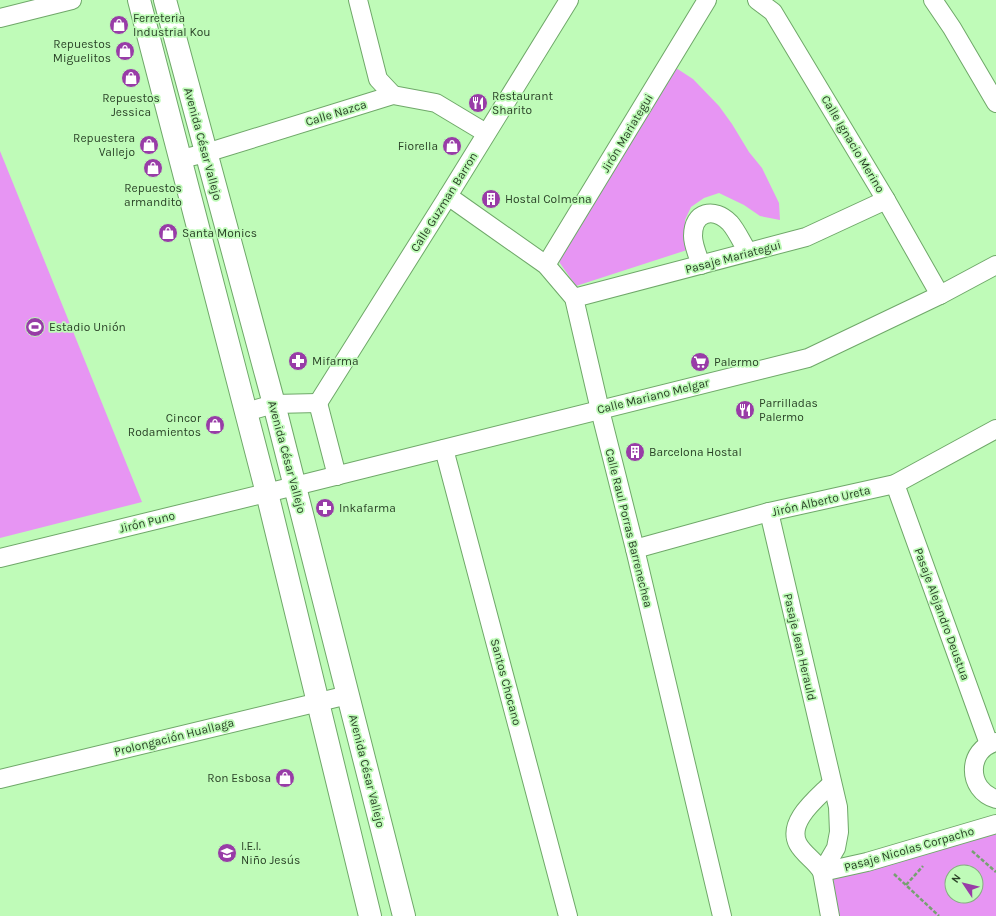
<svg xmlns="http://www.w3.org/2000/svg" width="996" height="916" font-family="Karla,sans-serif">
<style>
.green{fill:#e795f3;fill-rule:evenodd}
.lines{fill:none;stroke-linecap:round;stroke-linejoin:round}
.minor-casing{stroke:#6fa869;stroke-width:20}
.major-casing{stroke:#6fa869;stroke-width:24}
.path{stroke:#76a171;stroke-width:2.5;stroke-dasharray:4 2;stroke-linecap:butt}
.minor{stroke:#fff;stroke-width:18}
.major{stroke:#fff;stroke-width:22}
.labels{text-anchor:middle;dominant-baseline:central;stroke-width:3.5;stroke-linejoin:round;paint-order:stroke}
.poi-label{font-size:12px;fill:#2a4227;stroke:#bffbb8;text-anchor:start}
.street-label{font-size:12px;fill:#2a4227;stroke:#bffbb8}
</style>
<rect width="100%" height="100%" fill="#bffbb8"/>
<g class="green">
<path d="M676,68l17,11 26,27 13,18 17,28 13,16 17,35 1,17 -20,-4 -16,-11 -25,-12 -15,5 -13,9 -6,13 3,16 -1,14 -111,36 -21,-30z"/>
<path d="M0,151l142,351 -142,36z"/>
<path d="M996,834v82h-160l-6,-36zM952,872h24v24h-24z"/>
</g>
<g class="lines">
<defs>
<g id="minor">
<path d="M358,0l20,79 15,16"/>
<path d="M757,0l16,12 113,188 54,95"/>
<path d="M933,0l19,28 44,75"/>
<path d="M0,18l72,-18"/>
<path d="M181,159l25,-6 187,-58 43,8 50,30"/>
<path d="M448,196l98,69 28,33 26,112 35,139 87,367"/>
<path d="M546,265l161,-265"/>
<path d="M701,265c-3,-9 -8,-20 -8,-29 0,-25 21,-29 37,-13 7,8 12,20 18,29"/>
<path d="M574,298l232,-61 80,-37"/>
<path d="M318,403l130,-207 121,-196"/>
<path d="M318,403l19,73"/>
<path d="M246,412l28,-8 44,-1"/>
<path d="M444,449l124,467"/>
<path d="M895,484l94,260"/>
<path d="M769,512l69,295 1,25 -3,16 -14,24"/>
<path d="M635,549l134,-37 126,-28 101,-55"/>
<path d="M0,558l295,-72 513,-128 132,-63 56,-30"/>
<path d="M996,742c-29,7 -30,48 0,57"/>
<path d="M0,779l348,-84"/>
<path d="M822,872l45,-10 129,-38"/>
<path d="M830,916l-8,-44c-6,-11 -18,-17 -24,-28 -12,-23 21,-47 34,-61"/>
</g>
<g id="major">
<path d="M139,0l128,493 103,423"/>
<path d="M165,0l109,404 130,512"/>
</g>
</defs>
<use href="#minor" class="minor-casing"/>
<use href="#major" class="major-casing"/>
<g class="path">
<path d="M972,851l24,21"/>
<path d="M894,874l45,42"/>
<path d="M906,885l17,-19"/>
</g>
<use href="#minor" class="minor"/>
<use href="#major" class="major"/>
</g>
<defs>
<symbol id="shop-disc" viewBox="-11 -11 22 22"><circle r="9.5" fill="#983ca7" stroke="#bffbb8"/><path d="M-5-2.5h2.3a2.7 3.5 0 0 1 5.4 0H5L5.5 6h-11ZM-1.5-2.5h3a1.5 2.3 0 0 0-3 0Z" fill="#fff"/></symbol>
<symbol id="restaurant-disc" viewBox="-11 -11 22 22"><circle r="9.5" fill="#983ca7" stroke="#bffbb8"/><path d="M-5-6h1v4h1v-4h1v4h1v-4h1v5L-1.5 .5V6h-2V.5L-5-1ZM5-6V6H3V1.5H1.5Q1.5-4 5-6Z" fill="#fff"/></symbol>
<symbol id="building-disc" viewBox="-11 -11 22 22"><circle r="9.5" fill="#983ca7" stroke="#bffbb8"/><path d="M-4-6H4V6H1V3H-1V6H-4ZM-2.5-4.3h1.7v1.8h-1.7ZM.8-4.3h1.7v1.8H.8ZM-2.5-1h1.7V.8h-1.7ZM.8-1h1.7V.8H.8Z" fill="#fff"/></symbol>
<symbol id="stadium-disc" viewBox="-11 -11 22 22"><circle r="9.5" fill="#983ca7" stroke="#bffbb8"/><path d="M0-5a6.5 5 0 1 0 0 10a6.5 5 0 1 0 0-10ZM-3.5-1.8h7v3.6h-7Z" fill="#fff"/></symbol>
<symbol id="pharmacy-disc" viewBox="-11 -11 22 22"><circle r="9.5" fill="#983ca7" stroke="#bffbb8"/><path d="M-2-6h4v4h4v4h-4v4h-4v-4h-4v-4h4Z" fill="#fff"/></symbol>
<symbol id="supermarket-disc" viewBox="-11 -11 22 22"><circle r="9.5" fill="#983ca7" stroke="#bffbb8"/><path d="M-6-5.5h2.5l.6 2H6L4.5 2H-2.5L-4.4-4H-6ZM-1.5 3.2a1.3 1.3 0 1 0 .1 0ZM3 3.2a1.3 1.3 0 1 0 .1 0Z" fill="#fff"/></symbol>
<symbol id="school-disc" viewBox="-11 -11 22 22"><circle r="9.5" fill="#983ca7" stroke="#bffbb8"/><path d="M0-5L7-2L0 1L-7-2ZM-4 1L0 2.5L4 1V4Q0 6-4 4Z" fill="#fff"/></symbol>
</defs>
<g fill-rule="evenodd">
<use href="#shop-disc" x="108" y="14" width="22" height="22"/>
<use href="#shop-disc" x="114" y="40" width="22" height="22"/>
<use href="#shop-disc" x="120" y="67" width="22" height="22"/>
<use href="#restaurant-disc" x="467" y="92" width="22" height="22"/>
<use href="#shop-disc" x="138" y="134" width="22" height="22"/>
<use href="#shop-disc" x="441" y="135" width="22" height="22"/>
<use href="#shop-disc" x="142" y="157" width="22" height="22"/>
<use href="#building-disc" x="480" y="188" width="22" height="22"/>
<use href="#shop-disc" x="157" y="222" width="22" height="22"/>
<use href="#stadium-disc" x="24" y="316" width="22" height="22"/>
<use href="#pharmacy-disc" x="287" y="350" width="22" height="22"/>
<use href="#supermarket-disc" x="689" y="351" width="22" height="22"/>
<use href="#restaurant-disc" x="734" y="399" width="22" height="22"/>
<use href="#shop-disc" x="204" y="414" width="22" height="22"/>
<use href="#building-disc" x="624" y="441" width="22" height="22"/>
<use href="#pharmacy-disc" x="314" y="497" width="22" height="22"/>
<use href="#shop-disc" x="274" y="767" width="22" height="22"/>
<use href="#school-disc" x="216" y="842" width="22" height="22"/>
</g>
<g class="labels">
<g class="poi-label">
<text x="133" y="18">Ferreteria<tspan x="133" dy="14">Industrial Kou</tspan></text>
<text x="111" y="44" text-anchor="end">Repuestos<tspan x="111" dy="14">Miguelitos</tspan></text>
<text x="492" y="96">Restaurant<tspan x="492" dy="14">Sharito</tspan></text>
<text x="131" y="98" text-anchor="middle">Repuestos<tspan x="131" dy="14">Jessica</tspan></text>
<text x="135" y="138" text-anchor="end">Repuestera<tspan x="135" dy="14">Vallejo</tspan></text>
<text x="438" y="146" text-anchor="end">Fiorella</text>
<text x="153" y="188" text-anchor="middle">Repuestos<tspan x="153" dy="14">armandito</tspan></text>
<text x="505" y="199">Hostal Colmena</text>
<text x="182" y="233">Santa Monics</text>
<text x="49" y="327">Estadio Unión</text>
<text x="312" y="361">Mifarma</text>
<text x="714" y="362">Palermo</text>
<text x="759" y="403">Parrilladas<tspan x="759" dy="14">Palermo</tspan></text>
<text x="201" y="418" text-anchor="end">Cincor<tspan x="201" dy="14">Rodamientos</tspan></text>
<text x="649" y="452">Barcelona Hostal</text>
<text x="339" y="508">Inkafarma</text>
<text x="271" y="778" text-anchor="end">Ron Esbosa</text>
<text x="241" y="846">I.E.I.<tspan x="241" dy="14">Niño Jesús</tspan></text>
</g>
<g class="street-label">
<text transform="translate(336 113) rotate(-17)">Calle Nazca</text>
<text transform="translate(627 133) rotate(-59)">Jirón Mariategui</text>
<text transform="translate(203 144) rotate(75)">Avenida César Vallejo</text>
<text transform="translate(853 144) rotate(59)">Calle Ignacio Merino</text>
<text transform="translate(444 202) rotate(-58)">Calle Guzman Barron</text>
<text transform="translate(733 257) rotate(-15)">Pasaje Mariategui</text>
<text transform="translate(653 396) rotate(-14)">Calle Mariano Melgar</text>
<text transform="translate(287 457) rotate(75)">Avenida César Vallejo</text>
<text transform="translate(821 501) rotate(-13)">Jirón Alberto Ureta</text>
<text transform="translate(147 522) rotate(-14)">Jirón Puno</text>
<text transform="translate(629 528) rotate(76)">Calle Raul Porras Barrenechea</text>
<text transform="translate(942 614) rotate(70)">Pasaje Alejandro Deustua</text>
<text transform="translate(800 647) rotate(77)">Pasaje Jean Herauld</text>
<text transform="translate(506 682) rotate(75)">Santos Chocano</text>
<text transform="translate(174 737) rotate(-14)">Prolongación Huallaga</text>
<text transform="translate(367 771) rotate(76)">Avenida César Vallejo</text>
<text transform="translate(909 849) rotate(-16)">Pasaje Nicolas Corpacho</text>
</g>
</g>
<g transform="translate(964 884) rotate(305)"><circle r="19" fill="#bffbb8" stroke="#83b17e"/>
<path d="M0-3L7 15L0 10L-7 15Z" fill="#983ca7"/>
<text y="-6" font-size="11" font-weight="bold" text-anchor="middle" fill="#2a4227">N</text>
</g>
</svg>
